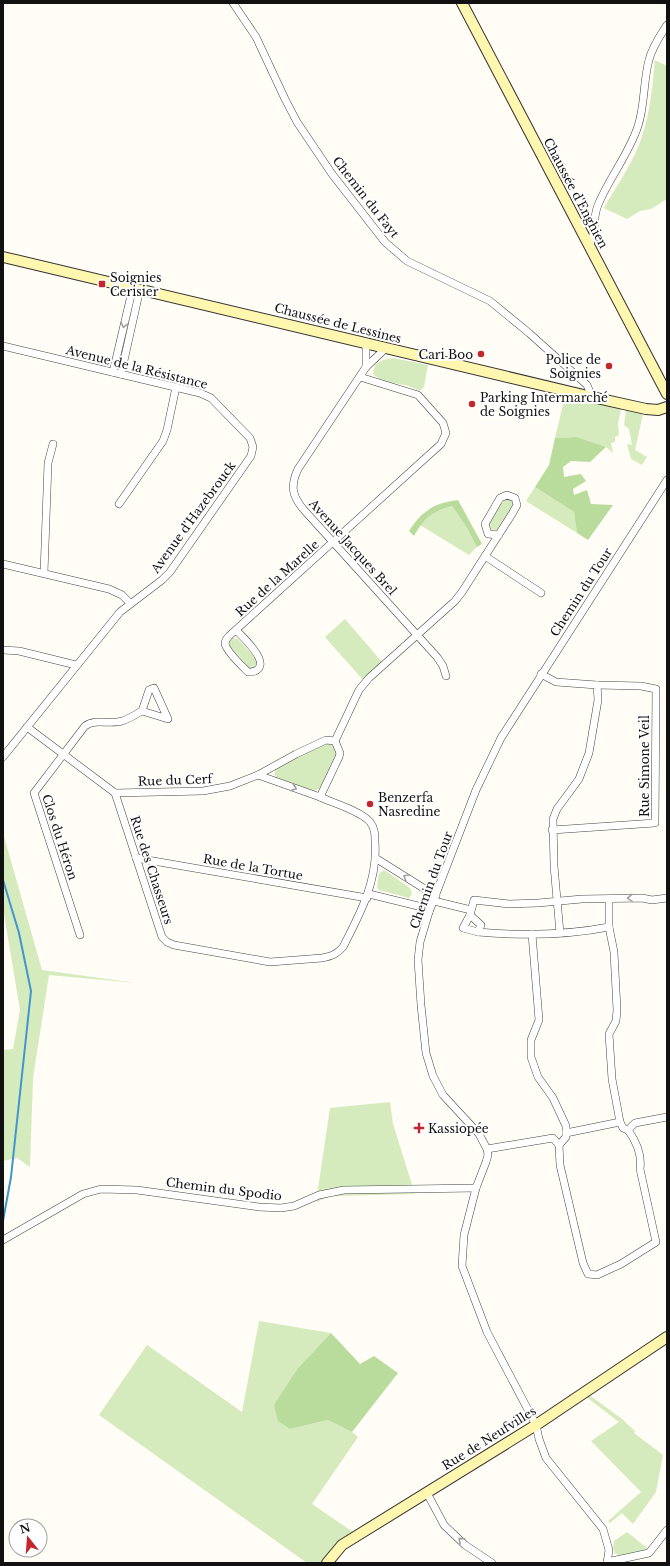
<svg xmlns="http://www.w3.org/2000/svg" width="670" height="1566" font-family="'Libre Baskerville',serif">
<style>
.green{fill:#d5ebbd}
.forest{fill:#b9dc9c}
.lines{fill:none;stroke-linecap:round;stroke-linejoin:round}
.stream{stroke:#3f96cf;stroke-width:2}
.street-casing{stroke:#444;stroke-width:8}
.secondary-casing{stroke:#333;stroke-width:12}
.street{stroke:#fff;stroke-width:7}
.secondary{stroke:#fff6b0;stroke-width:10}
.oneway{stroke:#a0a0a0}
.poi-dot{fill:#c4262e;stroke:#fff;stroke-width:1.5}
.labels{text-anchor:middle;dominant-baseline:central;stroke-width:4;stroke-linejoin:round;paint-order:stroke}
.street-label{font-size:12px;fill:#111;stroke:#fff}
.poi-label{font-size:12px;fill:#111;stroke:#fff;text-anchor:start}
</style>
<rect width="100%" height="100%" fill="#fffdf5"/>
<g class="green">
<path d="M655,60l12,6v133l-16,10 -11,2 -13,8 -23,-11c10,-18 22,-35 31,-54 14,-29 17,-62 20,-94z"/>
<path d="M393,358l35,7 -4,22 -5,4c-14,-10 -34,-5 -46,-17l2,-9 8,-5z"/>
<path d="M565,396l56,13 -3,15 1,11 -4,2v5l-4,1 2,10 -7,-6 -29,-10 -22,1z"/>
<path d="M626,410l17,4 -8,36 12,7 -5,8 -11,-6 -4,-15 5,1 -3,-16 -5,-4z"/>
<path d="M535,487l39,25 3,21 -51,-32z"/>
<path d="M507,498l6,3v6l-14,22 -3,1 -5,-1 -2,-7 15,-22z"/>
<path d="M452,506l15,22 10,19 -8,8 -49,-30 12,-12z"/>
<path d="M345,619l37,43 -19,18 -38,-43z"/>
<path d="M233,638l5,1 18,20 1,4 -2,3 -6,1 -19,-21 -1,-5z"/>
<path d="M324,744c8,-2 11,3 13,9l-16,35 -7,3 -38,-13c-2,-5 -2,-8 2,-12z"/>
<path d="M3,833l39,137 94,13 -87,-8 -16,103 -3,89 -13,-9 -14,3v-111l10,-1 7,-39 -17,-102z"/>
<path d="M384,870l26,18 2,6 -3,4 -30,-8 -2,-3 2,-13z"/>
<path d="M390,1102l3,22 22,70 -84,2 -15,6 14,-94z"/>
<path d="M259,1321l72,12 -33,35 -8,61 38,-9 24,12 6,5 -46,67 41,28 -33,31h-13l-208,-148 48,-70 95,67z"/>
<path d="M588,1394l34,25 13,12 -1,2 29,22 -7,37 -23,32 -11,-11 -12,10 -2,-2 33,-29 -50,-51 28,-19 -34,-26z"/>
<path d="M627,1532l20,16 -2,2 -25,5 -5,-1 -2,-6 1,-7z"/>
</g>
<g class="forest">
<path d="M577,437l29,10 -16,15 -19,-1 -8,6 1,10 17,-3 5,7 -13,8 1,6 13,-5 4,14 22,1 -25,35 -11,-7 -3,-21 -39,-25 14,-22 6,-27z"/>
<path d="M458,500l24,44 -5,3 -10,-19 -15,-22c-22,7 -26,10 -38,30l-5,-5c13,-20 25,-28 49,-31z"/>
<path d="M331,1333l29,31 14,-8 24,17 -46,59 -24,-12 -38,9 -12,-8 -4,-16 24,-37z"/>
</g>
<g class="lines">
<path class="stream" d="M3,880l16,53 12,58 -20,186 -8,44"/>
<defs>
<g id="street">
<path d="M233,3l23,34 29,62 12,23 35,52 53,68 22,19 83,40 39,32 58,52 5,12"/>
<path d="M589,246c8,-13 3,-27 9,-41 11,-27 31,-51 40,-79 7,-21 5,-44 11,-66 3,-13 11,-24 18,-35"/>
<path d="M366,344v23"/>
<path d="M3,346l197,47 11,5 39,40 3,9 -2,9 -81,116 -8,8 -42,32 -117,145"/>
<path d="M386,348l-20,19 -68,102c-8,17 -6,27 6,41l133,147 6,9 3,10"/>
<path d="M113,372l20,-85"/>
<path d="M121,374l19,-85"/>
<path d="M119,504l44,-63 4,-11 9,-43"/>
<path d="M485,556l56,37"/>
<path d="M3,564l106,25 13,6 8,8"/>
<path d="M44,573l4,-110 5,-19"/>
<path d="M236,630c7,7 30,29 23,38 -3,4 -7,4 -11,4 -6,-6 -21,-20 -23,-28 0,-3 2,-6 4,-8l212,-192 5,-11 -3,-10 -25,-28 -58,-18"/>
<path d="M3,650l16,1 57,14"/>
<path d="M541,674l15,8 41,3 1,15 -9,53 -10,26 -22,30 -4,10 1,47 6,67"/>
<path d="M27,727l88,66 47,144 5,5 7,3 96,17 52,-4c10,-2 15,-4 21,-11 17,-33 35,-66 32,-105 0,-7 0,-14 -5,-20 -9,-11 -37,-19 -50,-25"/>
<path d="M335,741l24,-51 10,-12 86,-77 7,-9 50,-78 5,-9 -2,-7 -8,-3 -7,3 -15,26 3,10 11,1"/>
<path d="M258,775l62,22 19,-40 1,-4 -5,-12"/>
<path d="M115,793l88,-2 27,-5 28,-11 38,-21 30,-14 9,1"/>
<path d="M552,830l103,-7 1,-134 -15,-3 -44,-1"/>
<path d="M136,858l231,40"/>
<path d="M377,859l59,37"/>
<path d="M369,894l49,12 11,6"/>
<path d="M609,899v28l5,25 3,58 -1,11 -7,13 3,45 8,43 3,6 5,2 7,-7 32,-6"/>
<path d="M434,901l37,9"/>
<path d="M470,915l-7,13 15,4"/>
<path d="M609,927c-42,8 -88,9 -131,5l3,-7 -11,-10 4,-15 35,4 29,-1 44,-4 60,-1 10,2 15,-2"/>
<path d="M532,934l7,86 -8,20v17l7,20 15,21 13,28v11l-7,8"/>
<path d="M80,935l-46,-142 51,-67c11,-8 25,-1 37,-5 7,-2 14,-7 20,-10l7,-21 5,-2 14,31 -26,-8"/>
<path d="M566,1133l54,-11"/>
<path d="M559,1145l1,20 23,98 5,11 9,1 24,-11 35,-22 -16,-73c2,-14 -4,-28 -12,-39"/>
<path d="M487,1149l66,-11 6,7"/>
<path d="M3,1240l80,-46 18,-5 36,1 122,17 22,1 13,-2 25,-11 25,-5 132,-2"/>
<path d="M427,1493l17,32 21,20 27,18"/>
<path d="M607,1562l42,-9 18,-23"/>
<path d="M607,1563l2,-13 -6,-21 -57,-71 -7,-19 -3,-14 -49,-93 -25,-66 2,-31 12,-47 10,-26 2,-7 -1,-6 -8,-15 -36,-39 -10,-19 -7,-23 -5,-48 -3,-45 2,-18 9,-30 47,-122 25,-52 166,-258"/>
</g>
<g id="secondary">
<path d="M462,3l205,391"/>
<path d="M3,257l589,140 54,12 12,1 9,-3"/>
<path d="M327,1563l15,-18 194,-120 131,-88"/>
</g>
</defs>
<use href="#street" class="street-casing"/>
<use href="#secondary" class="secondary-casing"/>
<use href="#street" class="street"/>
<use href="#secondary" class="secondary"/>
</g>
<defs><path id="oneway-chevron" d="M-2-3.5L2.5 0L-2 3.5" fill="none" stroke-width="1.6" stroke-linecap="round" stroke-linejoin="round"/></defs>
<g class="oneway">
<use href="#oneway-chevron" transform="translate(124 325) rotate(104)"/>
<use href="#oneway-chevron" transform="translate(294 788) rotate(20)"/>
<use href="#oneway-chevron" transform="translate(406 877) rotate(-149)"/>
<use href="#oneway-chevron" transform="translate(630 898) rotate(177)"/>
<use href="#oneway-chevron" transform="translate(461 1540) rotate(-138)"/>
</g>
<g class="poi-dot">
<rect x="98" y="280" width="8" height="8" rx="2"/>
<circle cx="481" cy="354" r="4"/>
<circle cx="609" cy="366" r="4"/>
<circle cx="472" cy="404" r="4"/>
<circle cx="370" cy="804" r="4"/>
<path d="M417 1122h4v4h4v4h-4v4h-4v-4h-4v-4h4z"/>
</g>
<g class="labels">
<g class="street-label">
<text transform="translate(576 193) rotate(62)">Chaussée d'Enghien</text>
<text transform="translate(366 197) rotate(52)">Chemin du Fayt</text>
<text transform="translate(338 323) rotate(14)">Chaussée de Lessines</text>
<text transform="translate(137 367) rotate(14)">Avenue de la Résistance</text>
<text transform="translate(193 517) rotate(-54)">Avenue d'Hazebrouck</text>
<text transform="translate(353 547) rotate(48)">Avenue Jacques Brel</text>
<text transform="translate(277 578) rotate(-42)">Rue de la Marelle</text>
<text transform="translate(581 592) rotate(-57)">Chemin du Tour</text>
<text transform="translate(644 766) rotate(-90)">Rue Simone Veil</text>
<text transform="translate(175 780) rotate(-2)">Rue du Cerf</text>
<text transform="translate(60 837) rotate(72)">Clos du Héron</text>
<text transform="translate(253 867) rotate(10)">Rue de la Tortue</text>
<text transform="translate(152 870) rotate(72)">Rue des Chasseurs</text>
<text transform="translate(431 880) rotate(-70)">Chemin du Tour</text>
<text transform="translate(224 1189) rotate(7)">Chemin du Spodio</text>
<text transform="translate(489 1438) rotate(-32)">Rue de Neufvilles</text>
</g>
<g class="poi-label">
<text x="110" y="277">Soignies<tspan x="110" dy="14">Cerisier</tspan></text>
<text x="473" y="354" text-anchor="end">Cari Boo</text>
<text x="601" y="359" text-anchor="end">Police de<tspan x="601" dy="14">Soignies</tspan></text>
<text x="480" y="397">Parking Intermarché<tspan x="480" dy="14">de Soignies</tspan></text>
<text x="378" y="797">Benzerfa<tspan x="378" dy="14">Nasredine</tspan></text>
<text x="428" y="1128">Kassiopée</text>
</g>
</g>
<rect width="670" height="1566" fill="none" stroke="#111111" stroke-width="8"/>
<g transform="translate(28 1538) rotate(343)"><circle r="19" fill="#ffffff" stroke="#a0a0a0"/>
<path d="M0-3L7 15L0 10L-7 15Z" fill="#c4262e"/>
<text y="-6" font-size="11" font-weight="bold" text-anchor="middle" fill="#111111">N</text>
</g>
</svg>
